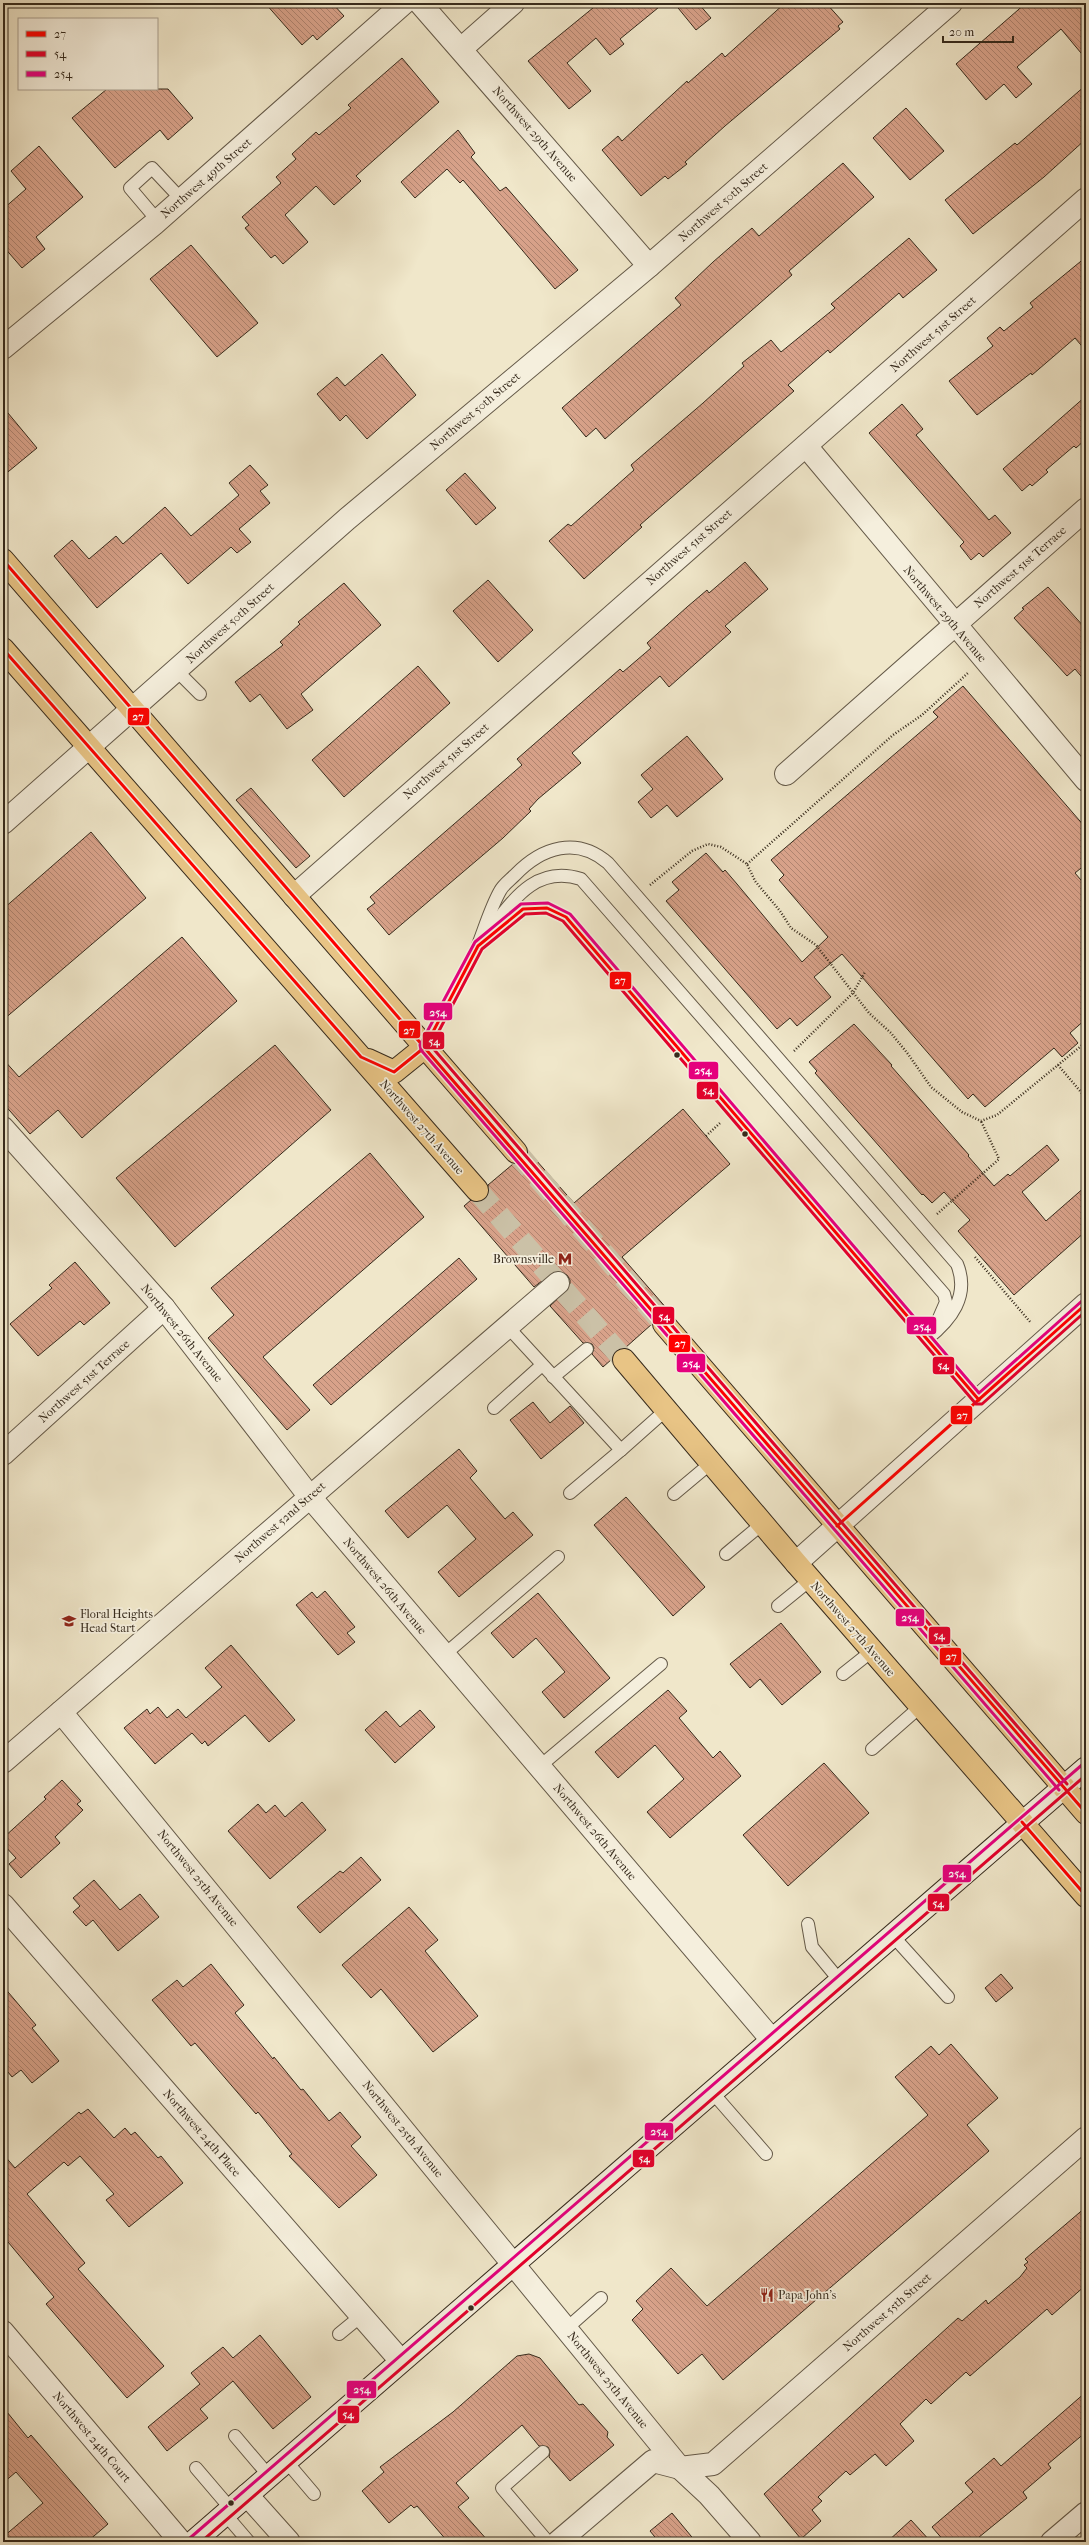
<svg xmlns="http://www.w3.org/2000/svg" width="1089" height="2545" font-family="'IM FELL French Canon',serif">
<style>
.building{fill:url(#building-back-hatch);stroke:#362a1c}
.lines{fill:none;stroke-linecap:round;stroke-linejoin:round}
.primary-tunnel{stroke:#cbc1a7;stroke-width:22;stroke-dasharray:22 11;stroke-linecap:butt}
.service-casing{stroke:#645948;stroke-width:14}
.minor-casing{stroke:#645948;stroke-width:24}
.secondary-casing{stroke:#362a1c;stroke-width:24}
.primary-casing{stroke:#362a1c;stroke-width:24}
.path{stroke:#362a1c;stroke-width:2.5;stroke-dasharray:1 2;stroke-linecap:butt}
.service{stroke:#f5efdd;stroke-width:12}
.minor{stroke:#f5efdd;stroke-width:22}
.secondary{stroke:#f5efdd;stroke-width:22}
.primary{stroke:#e8c485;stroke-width:22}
.bus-1-casing{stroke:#f5efdd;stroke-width:6}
.bus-2-casing{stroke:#f5efdd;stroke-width:6}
.bus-3-casing{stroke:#f5efdd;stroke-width:6}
.bus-1{stroke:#f00;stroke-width:3}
.bus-2{stroke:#e4002b;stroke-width:3}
.bus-3{stroke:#e5007d;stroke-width:3}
.bus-dot{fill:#362a1c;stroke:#f5efdd;stroke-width:1.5}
.labels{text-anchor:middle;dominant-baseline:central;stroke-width:3.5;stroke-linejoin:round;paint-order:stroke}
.street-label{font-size:12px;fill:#362a1c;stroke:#f5efdd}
.poi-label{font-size:12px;fill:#362a1c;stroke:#f5efdd;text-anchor:start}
.line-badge{stroke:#f5efdd;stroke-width:1.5}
.badge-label{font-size:11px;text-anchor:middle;font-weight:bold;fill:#fff}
</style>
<defs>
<pattern id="building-back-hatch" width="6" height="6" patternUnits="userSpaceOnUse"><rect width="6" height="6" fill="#d8a28a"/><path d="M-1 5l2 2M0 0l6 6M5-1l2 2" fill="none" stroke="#b08470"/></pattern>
</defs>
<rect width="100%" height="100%" fill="#f0e7ca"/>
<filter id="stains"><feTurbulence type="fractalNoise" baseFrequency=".005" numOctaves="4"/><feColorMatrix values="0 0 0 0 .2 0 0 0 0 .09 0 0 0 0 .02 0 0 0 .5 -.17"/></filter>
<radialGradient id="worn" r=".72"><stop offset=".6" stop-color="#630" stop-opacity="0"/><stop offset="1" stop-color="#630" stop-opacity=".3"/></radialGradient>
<g class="building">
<path d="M265,3h67l12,13 -27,24 -4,-5 -11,10z"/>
<path d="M599,3h65l-44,36 4,5 -14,11 -14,-17 -29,25 24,28 -22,18 -41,-48z"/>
<path d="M674,3h24l13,15 -15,12z"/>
<path d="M785,3h41l17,19 -5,4 2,3 -115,97 -40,36 2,2 -19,15 -3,-3 -24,20 -39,-46 16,-14 4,5 65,-60 1,2 34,-30 3,4z"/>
<path d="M1026,3h60v56l-25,-30 -44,38 15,17 -16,14 -12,-14 -18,16 -30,-36z"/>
<path d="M402,58l37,44 -83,74 5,5 -27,24 -18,-19 -31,29 23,27 -25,22 -8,-9 -4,3 -26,-30 4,-3 -7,-8 39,-34 -5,-6 20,-18 -4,-5 24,-22 3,3 32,-27 -3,-3z"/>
<path d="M1086,85v54l-42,38 -71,57 -28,-34 70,-57 2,2z"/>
<path d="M107,89h61l25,29 -25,22 -8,-10 -45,38 -43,-50z"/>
<path d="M906,108l38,43 -34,29 -37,-42z"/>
<path d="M458,130l17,23 -4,4 29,34 6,-4 72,83 -23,19 -92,-109 -3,3 -13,-14 -32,29 -14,-16z"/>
<path d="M39,146l44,51 -47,40 9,12 -23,19 -19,-22v-37l23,-20 -15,-18z"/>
<path d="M843,163l31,34 -85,74 3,4 -187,164 -9,-11 -10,9 -24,-29 119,-103 -6,-7 38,-36 39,-34 7,8z"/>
<path d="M909,238l28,32 -34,28 -4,-5 -69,60 -2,-3 -40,35 6,6 -154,134 2,2 -58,52 -35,-38 19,-17 3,2 63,-56 -3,-5 72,-62 41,-37 -2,-3 29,-23 10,12 54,-44 -4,-4z"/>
<path d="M191,245l67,78 -41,34 -67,-78z"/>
<path d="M1086,257v94l-11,-13 -43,37 -1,-2 -54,42 -28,-34 44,-35 -6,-8 13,-11 4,4 29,-24 -3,-4z"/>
<path d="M382,354l34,41 -49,44 -21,-24 -6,6 -23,-27 20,-17 8,9z"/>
<path d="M1086,396v43l-10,9 -2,-2 -28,24 2,2 -16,14 -2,-2 -8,7 -19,-22z"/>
<path d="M902,404l21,25 -7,6 73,85 6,-5 16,18 -28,24 -4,-4 -8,7 -11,-14 4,-4 -95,-109z"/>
<path d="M3,407l34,41 -34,28z"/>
<path d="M250,465l18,20 -8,6 10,12 -31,26 12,13 -14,11 -6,-6 -43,37 -27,-31 -64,55 -43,-52 18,-16 17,19 27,-23 7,8 42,-37 26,29 48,-41 -10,-12z"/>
<path d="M465,473l31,35 -20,17 -30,-35z"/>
<path d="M745,562l23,27 -43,37 6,6 -62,55 -9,-11 -88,77 9,10 -43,36 -9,10 2,2 -28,27 -114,97 -22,-26 8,-6 -5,-6 152,-132 -5,-6 103,-90 3,3 28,-24 -4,-5 40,-36 20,-17 2,3z"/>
<path d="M488,580l45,50 -35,32 -45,-51z"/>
<path d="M344,583l37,42 -80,69 12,16 -26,19 -27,-35 -10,8 -15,-20 48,-37 -3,-3 20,-18 -2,-2z"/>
<path d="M1048,587l38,42v53l-11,-13 -8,7 -53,-58 10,-9 -2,-1z"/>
<path d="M418,666l32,37 -106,94 -32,-37z"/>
<path d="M963,686l123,142v36l-11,9 11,13v133l-16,14 8,10 -16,14 -8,-9 -69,59 -12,-13 -5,5 -126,-145 -28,23 17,20 -34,29 -7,-8 -13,11 -111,-128 13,-11 -7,-8 34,-29 17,19 2,-2 12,14 65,78 26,-25 -49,-57 5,-5 -13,-15 167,-143 -5,-5z"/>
<path d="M687,736l36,43 -46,38 -10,-12 -16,13 -13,-16 15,-13 -12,-14z"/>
<path d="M251,788l59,68 -14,12 -60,-68z"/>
<path d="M91,832l55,66 -143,122v-111z"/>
<path d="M182,937l55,64 -155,137 -24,-28 -28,24 -27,-31v-44l16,18z"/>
<path d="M854,1024l38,41 -1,1 78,89 -1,1 26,30 14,-12 2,2 37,-31 12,15 -37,32 24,29 40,-35v45l-72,64 -56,-64 12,-11 -26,-28 -12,11 -9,-9 -1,1 -107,-122 2,-2 -8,-9z"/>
<path d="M275,1045l56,65 -156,137 -59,-69z"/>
<path d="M683,1109l47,55 -108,93 46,53 -12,5 -4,9 -27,24 -9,3 -4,8 -9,8 -11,-13 2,-6 -2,-4 -9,-1 -33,-37 20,-19v-7l-3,-5 -12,-4 -21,16 -70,-81 7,-6 8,2 6,-2 4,-6 -1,-9 25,-21 11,-2 4,-11 46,52z"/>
<path d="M370,1153l54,64 -161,140 47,53 -23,20 -79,-92 26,-23 -23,-27z"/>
<path d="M459,1258l18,21 -146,126 -18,-20z"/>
<path d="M75,1262l35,41 -26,22 -4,-4 -42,35 -28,-32 42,-36 -3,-3z"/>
<path d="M533,1402l17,21 20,-17 14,17 -43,36 -31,-39z"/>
<path d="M459,1449l18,22 -7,7 35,41 8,-7 20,23 -74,62 -21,-25 38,-33 -29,-34 -39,33 -23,-27z"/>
<path d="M626,1497l79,90 -32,29 -79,-91z"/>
<path d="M325,1591l30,36 -8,6 8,9 -17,13 -42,-50 16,-13 5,6z"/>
<path d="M538,1593l72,85 -46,40 -22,-26 23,-20 -29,-34 -23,20 -22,-25z"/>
<path d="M781,1623l40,49 -39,33 -22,-26 -10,9 -20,-24z"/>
<path d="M231,1645l64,75 -26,22 -24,-27 -37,31 -3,-5 -3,3 -10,-11 -37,31 -31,-36 23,-19 3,5 8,-7 9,11 11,-9 8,9 36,-31 -17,-19z"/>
<path d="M668,1690l19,21 -8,7 34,40 7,-7 21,25 -71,62 -23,-26 37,-33 -29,-34 -37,33 -23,-26z"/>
<path d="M420,1710l15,17 -40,36 -30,-33 21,-19 14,16z"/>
<path d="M824,1763l45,50 -81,73 -45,-51z"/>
<path d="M62,1780l19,21 -4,3 6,6 -28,27 5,6 -39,35 -12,-14 7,-6 -13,-14v-6l43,-39 -2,-2z"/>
<path d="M302,1802l24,28 -56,49 -42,-48 30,-27 8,9 9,-8 10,12z"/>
<path d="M361,1857l20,23 -61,53 -23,-26 43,-36 3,2z"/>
<path d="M94,1880l26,30 20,-16 19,23 -41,34 -25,-31 -7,6 -13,-14 7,-6 -7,-8z"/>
<path d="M409,1907l29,33 -13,11 53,65 -45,36 -52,-63 -10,9 -29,-33z"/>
<path d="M211,1964l33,41 -9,8 38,46 1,-2 27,33 2,-1 26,32 11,-9 21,25 -10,9 26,29 -38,33 -50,-52 3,-2 -34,-42 -2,2 -61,-71 -4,3 -39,-46 25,-20 6,7z"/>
<path d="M1001,1974l12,14 -17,14 -11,-14z"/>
<path d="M3,1986l33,39 -4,3 27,33 -27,22 -11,-13 -9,7 -9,-11z"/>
<path d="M951,2044l47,54 -31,27 22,26 -266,229 -21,-26 -24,20 -46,-54 11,-11 -7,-8 35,-33 36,38 221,-191 -33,-38 36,-31 8,9z"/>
<path d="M88,2109l26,29 11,-10 6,7 4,-3 23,26 3,-2 22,27 -54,44 -23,-27 8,-6 -34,-38 -12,10 -4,-4 -37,32 58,69 -7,6 86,97 -37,32 -81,-94 8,-7 -51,-61v-82l12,14 64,-56 2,2z"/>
<path d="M1086,2207v78l-34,30 -5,-6 -77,67 -4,-4 -35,32 -5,-5 -26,25 14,17 -28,25 -11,-12 -25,21 -4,-4 -28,26 4,4 -10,9 9,11 -20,18 -37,-45 194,-176 4,3 24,-21 2,4 32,-27 7,-9 -3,-3 4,-3 -3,-3z"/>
<path d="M260,2335l51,62 -38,32 -40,-48 -33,28 8,9 -41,33 -19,-24 52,-43 -9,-11 32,-26 10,11z"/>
<path d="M529,2354l11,4 39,47 4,-1 25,28 -1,5 7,8 -44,36 -21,-24 1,-6 -2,-4 -9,-1 -17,-21 -66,58 13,15 -11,9 31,35h-41l-31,-36 -3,2 -3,-3 -22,18 -27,-32 22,-19 -4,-5 73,-55 64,-56z"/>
<path d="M1086,2392v40l-38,32 3,4 -28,24 4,6 -54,44h-28l-13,-15 41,-35 -8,-9 29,-25 7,8z"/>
<path d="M3,2407l25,31 3,-3 77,89 -21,18h-84v-5l40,-34 -27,-31 -13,11z"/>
<path d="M672,2513l24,29h-37l-9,-11z"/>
<path d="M911,2520l20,22h-44z"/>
</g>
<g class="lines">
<g class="primary-tunnel">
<path d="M516,1152l148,172"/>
<path d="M477,1190l147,170"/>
</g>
<defs>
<g id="service">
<path d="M158,221l-28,-33 22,-20 30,32"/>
<path d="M176,670l24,24"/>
<path d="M489,931c25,-32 47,-66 92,-52l363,415 2,8 -10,23"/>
<path d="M478,945c7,-18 13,-38 22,-54 3,-6 10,-11 15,-16 27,-28 62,-39 93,-12l349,401c13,32 -6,56 -30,75"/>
<path d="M425,1047l53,-101 45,-37 24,-1 19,9 413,483"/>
<path d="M507,1326l114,124 45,-40"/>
<path d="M553,1377l34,-28"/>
<path d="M494,1408l48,-43"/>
<path d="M570,1493l51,-43"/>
<path d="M674,1494l37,-31"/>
<path d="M726,1554l36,-30"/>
<path d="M778,1606l32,-26"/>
<path d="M444,1655l114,-98"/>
<path d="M843,1674l29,-23"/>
<path d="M872,1749l49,-43"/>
<path d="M539,1767l122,-103"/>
<path d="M808,1924l4,23 28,34"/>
<path d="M892,1935l56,62"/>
<path d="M712,2092l54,62"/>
<path d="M566,2329l35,-31"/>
<path d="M339,2334l22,-18"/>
<path d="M235,2436l34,40"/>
<path d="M543,2452l-41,36 46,54"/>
<path d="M286,2461l28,33"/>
<path d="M196,2468l35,41"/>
<path d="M225,2514l24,28"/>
</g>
<g id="minor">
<path d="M420,3l229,263"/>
<path d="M461,49l52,-46"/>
<path d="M3,348l151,-124 250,-221"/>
<path d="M806,446l280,334"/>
<path d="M786,774l300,-265"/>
<path d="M3,823l344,-304 302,-253 302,-263"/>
<path d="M294,896l792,-697"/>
<path d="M3,1128l161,180 146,189 462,543"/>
<path d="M3,1454l161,-146"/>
<path d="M796,1563l290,-259"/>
<path d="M61,1712l619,756 29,27 41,47"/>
<path d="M3,1762l555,-479"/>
<path d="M3,1905l398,456"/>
<path d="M3,2332l178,210"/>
<path d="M247,2495l42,47"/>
<path d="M558,2542l95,-81 27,7 33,-4 373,-326"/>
<path d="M1052,2542l34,-29"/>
</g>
<path id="secondary" d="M193,2542l893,-774"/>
<g id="primary">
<path d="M3,560l513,592"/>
<path d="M3,649l474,541"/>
<path d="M368,1060l26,12 31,-25"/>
<path d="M664,1324l422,489"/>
<path d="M624,1360l172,203 290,333"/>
</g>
</defs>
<use href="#service" class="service-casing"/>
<use href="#minor" class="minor-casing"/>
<use href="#secondary" class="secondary-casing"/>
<use href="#primary" class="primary-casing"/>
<g class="path">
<path d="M747,864l146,-129 29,-20 46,-42"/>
<path d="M650,885l42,-34 16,-7 13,3 26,17 8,17 25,30 11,17 25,17 53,68 22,20 17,21 23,33 31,25 19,9 16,-6 89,-73"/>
<path d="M794,1051l59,-58 12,-21"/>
<path d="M1058,1065l28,33"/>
<path d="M706,1136l14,-13"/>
<path d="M937,1214l62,-55 -18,-38"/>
<path d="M975,1257l56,66"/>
</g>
<use href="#service" class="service"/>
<use href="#minor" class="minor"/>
<use href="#secondary" class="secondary"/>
<use href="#primary" class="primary"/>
<defs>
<g id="bus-1">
<path d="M3,560l1083,1253"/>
<path d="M3,649l358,408 33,15 31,-25 53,-101 45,-37 24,-1 19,9 413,483"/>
<path d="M837,1526l249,-222"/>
<path d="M1022,1822l64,74"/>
</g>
<g id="bus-2">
<path d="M1067,1784l-636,-738 51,-97 43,-35 21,-1 17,8 413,483h6l104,-93"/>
<path d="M201,2542l885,-767"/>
</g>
<g id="bus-3">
<path d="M1059,1790l-638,-740 -1,-5 55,-103 46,-38 27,-1 22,11 409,479 104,-93"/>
<path d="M190,2538l893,-774"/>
</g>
</defs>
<use href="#bus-1" class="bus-1-casing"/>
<use href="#bus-2" class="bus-2-casing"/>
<use href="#bus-3" class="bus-3-casing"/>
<use href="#bus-1" class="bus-1"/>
<use href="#bus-2" class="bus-2"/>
<use href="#bus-3" class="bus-3"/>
</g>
<defs>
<symbol id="metro-bare" viewBox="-9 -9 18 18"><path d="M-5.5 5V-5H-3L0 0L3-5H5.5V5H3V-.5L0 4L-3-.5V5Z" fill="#8f2418" stroke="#f5efdd" stroke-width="2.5" paint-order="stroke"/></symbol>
<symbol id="school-bare" viewBox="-9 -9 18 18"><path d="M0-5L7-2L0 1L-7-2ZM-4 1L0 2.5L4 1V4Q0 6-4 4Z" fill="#8f2418" stroke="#f5efdd" stroke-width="2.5" paint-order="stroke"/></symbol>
<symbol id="restaurant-bare" viewBox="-9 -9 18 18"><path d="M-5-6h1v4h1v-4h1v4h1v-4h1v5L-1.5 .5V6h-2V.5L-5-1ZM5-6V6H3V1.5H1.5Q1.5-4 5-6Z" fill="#8f2418" stroke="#f5efdd" stroke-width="2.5" paint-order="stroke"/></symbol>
</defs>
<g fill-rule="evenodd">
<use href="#metro-bare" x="555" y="1249" width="20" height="20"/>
<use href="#school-bare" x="59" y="1611" width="20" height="20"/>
<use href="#restaurant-bare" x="757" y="2285" width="20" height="20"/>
</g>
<g class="bus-dot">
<circle cx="677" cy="1055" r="3.5"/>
<circle cx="745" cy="1134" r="3.5"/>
<circle cx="471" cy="2308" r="3.5"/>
<circle cx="231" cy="2503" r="3.5"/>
</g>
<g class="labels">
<g class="street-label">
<text transform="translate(535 134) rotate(49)">Northwest 29th Avenue</text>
<text transform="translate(206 178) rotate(-41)">Northwest 49th Street</text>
<text transform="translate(723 202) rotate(-41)">Northwest 50th Street</text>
<text transform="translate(933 334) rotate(-41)">Northwest 51st Street</text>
<text transform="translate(475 411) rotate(-40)">Northwest 50th Street</text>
<text transform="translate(689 547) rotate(-41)">Northwest 51st Street</text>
<text transform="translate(1020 567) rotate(-41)">Northwest 51st Terrace</text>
<text transform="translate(945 614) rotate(50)">Northwest 29th Avenue</text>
<text transform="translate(230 623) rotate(-42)">Northwest 50th Street</text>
<text transform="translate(446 761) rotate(-41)">Northwest 51st Street</text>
<text transform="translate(422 1127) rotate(49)">Northwest 27th Avenue</text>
<text transform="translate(182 1333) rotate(51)">Northwest 26th Avenue</text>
<text transform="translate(84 1381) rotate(-42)">Northwest 51st Terrace</text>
<text transform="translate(280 1522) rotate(-41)">Northwest 52nd Street</text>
<text transform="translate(385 1586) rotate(50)">Northwest 26th Avenue</text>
<text transform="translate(853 1629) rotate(49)">Northwest 27th Avenue</text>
<text transform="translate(595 1832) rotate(50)">Northwest 26th Avenue</text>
<text transform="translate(198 1878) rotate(51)">Northwest 25th Avenue</text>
<text transform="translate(403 2129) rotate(51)">Northwest 25th Avenue</text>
<text transform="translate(202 2133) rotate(49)">Northwest 24th Place</text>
<text transform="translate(887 2312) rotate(-41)">Northwest 55th Street</text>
<text transform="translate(608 2380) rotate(51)">Northwest 25th Avenue</text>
<text transform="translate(92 2437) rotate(50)">Northwest 24th Court</text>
</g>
<g class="poi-label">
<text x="554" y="1259" text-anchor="end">Brownsville</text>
<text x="80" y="1614">Floral Heights<tspan x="80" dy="14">Head Start</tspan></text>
<text x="778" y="2295">Papa John's</text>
</g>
</g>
<g class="line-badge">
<rect x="127" y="707" width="23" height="19" rx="4" fill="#f00"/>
<rect x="609" y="971" width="23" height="19" rx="4" fill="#f00"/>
<rect x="423" y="1002" width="30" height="19" rx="4" fill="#e5007d"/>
<rect x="398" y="1020" width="23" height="19" rx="4" fill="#f00"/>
<rect x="422" y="1031" width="23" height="19" rx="4" fill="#e4002b"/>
<rect x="688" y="1061" width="31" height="19" rx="4" fill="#e5007d"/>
<rect x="696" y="1081" width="23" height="19" rx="4" fill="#e4002b"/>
<rect x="652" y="1306" width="23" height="19" rx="4" fill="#e4002b"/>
<rect x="906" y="1316" width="31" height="19" rx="4" fill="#e5007d"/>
<rect x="668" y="1334" width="23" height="19" rx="4" fill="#f00"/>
<rect x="676" y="1353" width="30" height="20" rx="4" fill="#e5007d"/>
<rect x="932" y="1356" width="23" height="19" rx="4" fill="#e4002b"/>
<rect x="950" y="1405" width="23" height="20" rx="4" fill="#f00"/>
<rect x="895" y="1608" width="30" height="19" rx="4" fill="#e5007d"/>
<rect x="928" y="1626" width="23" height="19" rx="4" fill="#e4002b"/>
<rect x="939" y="1647" width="23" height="19" rx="4" fill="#f00"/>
<rect x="942" y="1864" width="30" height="19" rx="4" fill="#e5007d"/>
<rect x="927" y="1893" width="23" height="19" rx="4" fill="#e4002b"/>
<rect x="644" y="2122" width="30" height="19" rx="4" fill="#e5007d"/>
<rect x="632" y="2149" width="23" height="19" rx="4" fill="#e4002b"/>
<rect x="346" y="2380" width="31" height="19" rx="4" fill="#e5007d"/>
<rect x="337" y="2405" width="23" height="19" rx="4" fill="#e4002b"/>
</g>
<g class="badge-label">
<text x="138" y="720">27</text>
<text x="620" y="984">27</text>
<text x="438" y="1016">254</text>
<text x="409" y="1034">27</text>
<text x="434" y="1045">54</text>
<text x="703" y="1074">254</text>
<text x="708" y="1094">54</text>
<text x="664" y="1320">54</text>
<text x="922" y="1330">254</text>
<text x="680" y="1347">27</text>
<text x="691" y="1367">254</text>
<text x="943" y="1369">54</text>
<text x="962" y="1419">27</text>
<text x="910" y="1621">254</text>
<text x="939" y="1639">54</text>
<text x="951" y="1660">27</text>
<text x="957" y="1877">254</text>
<text x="938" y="1907">54</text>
<text x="659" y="2135">254</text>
<text x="644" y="2162">54</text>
<text x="362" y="2393">254</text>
<text x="348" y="2418">54</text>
</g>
<rect width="1089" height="2545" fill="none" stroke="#f0e7ca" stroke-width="16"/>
<rect x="4" y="4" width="1081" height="2537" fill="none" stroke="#362a1c" stroke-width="2"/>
<rect x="8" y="8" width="1073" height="2529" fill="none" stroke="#362a1c"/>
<rect x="18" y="18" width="140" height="72" fill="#f5efdd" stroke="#a9a090"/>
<rect x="26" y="31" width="20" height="6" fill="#ff0000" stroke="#a9a090"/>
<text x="54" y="38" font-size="12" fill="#362a1c">27</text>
<rect x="26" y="51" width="20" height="6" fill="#e4002b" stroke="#a9a090"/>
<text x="54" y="58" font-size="12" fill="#362a1c">54</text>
<rect x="26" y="71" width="20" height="6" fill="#e5007d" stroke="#a9a090"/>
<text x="54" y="78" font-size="12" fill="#362a1c">254</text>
<path d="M943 36v6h70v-6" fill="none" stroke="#362a1c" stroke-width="2"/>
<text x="949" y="36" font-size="12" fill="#362a1c" stroke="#f5efdd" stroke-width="3" paint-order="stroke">20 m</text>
<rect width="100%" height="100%" filter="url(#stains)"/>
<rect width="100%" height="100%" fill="url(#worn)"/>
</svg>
